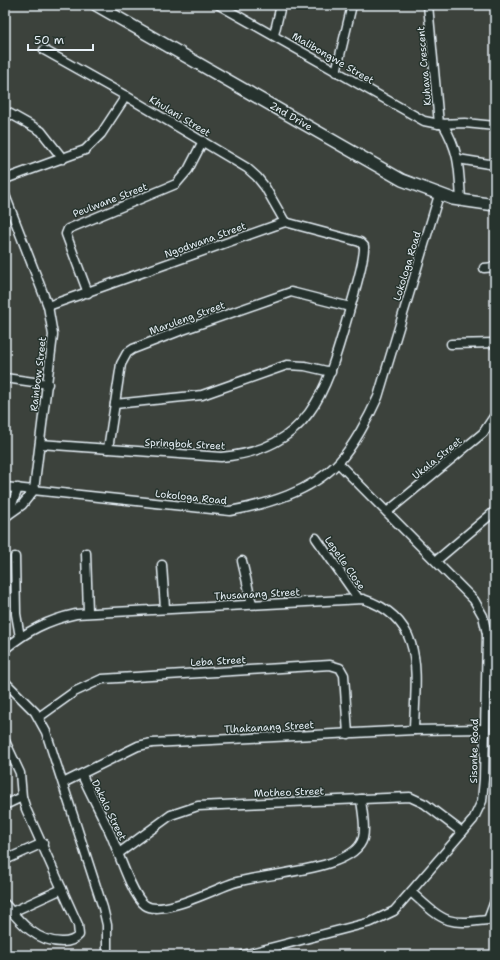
<svg xmlns="http://www.w3.org/2000/svg" width="500" height="960" font-family="'Shantell Sans',sans-serif">
<style>
.lines{fill:none;stroke-linecap:round;stroke-linejoin:round}
.minor-casing{stroke:#e8f1f8;stroke-width:11}
.tertiary-casing{stroke:#e8f1f8;stroke-width:14}
.minor{stroke:#26332d;stroke-width:8}
.tertiary{stroke:#26332d;stroke-width:11}
.labels{text-anchor:middle;dominant-baseline:central;stroke-width:3;stroke-linejoin:round;paint-order:stroke}
.street-label{font-size:10px;fill:#e8f1f8;stroke:#26332d}
</style>
<rect width="100%" height="100%" fill="#3c423c"/>
<filter id="ink" filterUnits="userSpaceOnUse"><feTurbulence type="fractalNoise" baseFrequency=".025" numOctaves="2"/><feDisplacementMap in="SourceGraphic" scale="8" xChannelSelector="R" yChannelSelector="G"/><feConvolveMatrix kernelMatrix="1 2 1 2 8 2 1 2 1" color-interpolation-filters="sRGB"/></filter>
<g filter="url(#ink)">
<g class="lines">
<defs>
<g id="minor">
<path d="M219,5l205,116 15,3 26,-1 30,3"/>
<path d="M428,5l11,119"/>
<path d="M494,5l1,2"/>
<path d="M274,35l7,-30"/>
<path d="M44,50l82,46 121,72 10,9 8,10 20,35"/>
<path d="M336,72l16,-67"/>
<path d="M7,112l34,19 22,28"/>
<path d="M443,124c17,29 16,45 18,77"/>
<path d="M458,159l37,6"/>
<path d="M5,179l80,-29 16,-16 25,-38"/>
<path d="M5,195l43,111 5,29 -19,155 -12,15 -17,12"/>
<path d="M484,268l11,-1"/>
<path d="M88,293l-22,-59 2,-5 108,-45 12,-14 15,-29"/>
<path d="M451,344l44,-1"/>
<path d="M5,378l43,6"/>
<path d="M115,404l87,-9 85,-30 18,1 26,6"/>
<path d="M40,444l181,13c92,-8 106,-70 128,-145 4,-15 16,-52 15,-66l-4,-4 -75,-20 -237,84"/>
<path d="M108,449l13,-85 6,-11 6,-4 44,-17 114,-40 59,15"/>
<path d="M5,487l225,24c38,-7 80,-19 108,-48 15,-16 31,-46 40,-66l61,-202"/>
<path d="M387,512l96,-79 12,-18"/>
<path d="M8,515l10,-27"/>
<path d="M316,538l42,60"/>
<path d="M86,553l2,59"/>
<path d="M15,557l1,57 4,23"/>
<path d="M437,560l58,-49"/>
<path d="M242,561l10,43"/>
<path d="M162,565l3,43"/>
<path d="M487,634h8"/>
<path d="M5,649c22,-18 43,-29 71,-35l287,-15c65,21 52,77 51,131"/>
<path d="M5,682l30,30 11,20 57,176 4,17v30"/>
<path d="M39,717l35,-25 28,-13 228,-14 10,3 4,7 4,59"/>
<path d="M5,741l15,32 2,24 4,12 52,116 1,10c-5,6 -11,7 -17,7 -26,0 -42,-20 -57,-38"/>
<path d="M82,775c9,20 20,40 29,60 7,16 21,61 34,70 16,12 70,-16 88,-22 30,-10 122,-12 130,-45 3,-11 -1,-27 -2,-39"/>
<path d="M63,783l75,-37 14,-3 262,-13 71,-1"/>
<path d="M5,805l17,-8"/>
<path d="M119,853l52,-38 27,-9 212,-9 15,7 37,28"/>
<path d="M5,860l38,-17"/>
<path d="M411,892c36,33 36,33 84,27"/>
<path d="M12,912l50,-23"/>
<path d="M488,920l7,-19"/>
<path d="M243,955l128,-33 23,-11 79,-91 9,-19 2,-22 3,-145 -4,-18 -9,-16 -136,-137"/>
</g>
<path id="tertiary" d="M96,5l306,175 51,19 42,6"/>
</defs>
<use href="#minor" class="minor-casing"/>
<use href="#tertiary" class="tertiary-casing"/>
<use href="#minor" class="minor"/>
<use href="#tertiary" class="tertiary"/>
</g>
</g>
<g class="labels">
<g class="street-label">
<text transform="translate(333 58) rotate(30)">Malibongwe Street</text>
<text transform="translate(424 66) rotate(-95)">Kuhava Crescent</text>
<text transform="translate(180 116) rotate(31)">Khulani Street</text>
<text transform="translate(291 116) rotate(30)">2nd Drive</text>
<text transform="translate(110 200) rotate(-21)">Peulwane Street</text>
<text transform="translate(205 240) rotate(-20)">Ngodwana Street</text>
<text transform="translate(407 266) rotate(-73)">Lokologa Road</text>
<text transform="translate(187 318) rotate(-20)">Maruleng Street</text>
<text transform="translate(38 374) rotate(-83)">Rainbow Street</text>
<text transform="translate(185 444) rotate(3)">Springbok Street</text>
<text transform="translate(437 458) rotate(-39)">Ukala Street</text>
<text transform="translate(191 497) rotate(6)">Lokologa Road</text>
<text transform="translate(345 563) rotate(55)">Lepelle Close</text>
<text transform="translate(257 594) rotate(-3)">Thusanang Street</text>
<text transform="translate(218 661) rotate(-3)">Leba Street</text>
<text transform="translate(269 727) rotate(-3)">Tlhakanang Street</text>
<text transform="translate(474 751) rotate(-89)">Sisonke Road</text>
<text transform="translate(289 792) rotate(-2)">Motheo Street</text>
<text transform="translate(109 810) rotate(64)">Dakalo Street</text>
</g>
</g>
<rect width="500" height="960" fill="none" stroke="#26332d" stroke-width="20"/>
<rect x="10" y="10" width="480" height="940" fill="none" stroke="#e8f1f8" stroke-width="1.5" filter="url(#ink)"/>
<path d="M28 44v6h65v-6" fill="none" stroke="#e8f1f8" stroke-width="2"/>
<text x="34" y="44" font-size="12" fill="#e8f1f8" stroke="#26332d" stroke-width="3" paint-order="stroke">50 m</text>
</svg>
